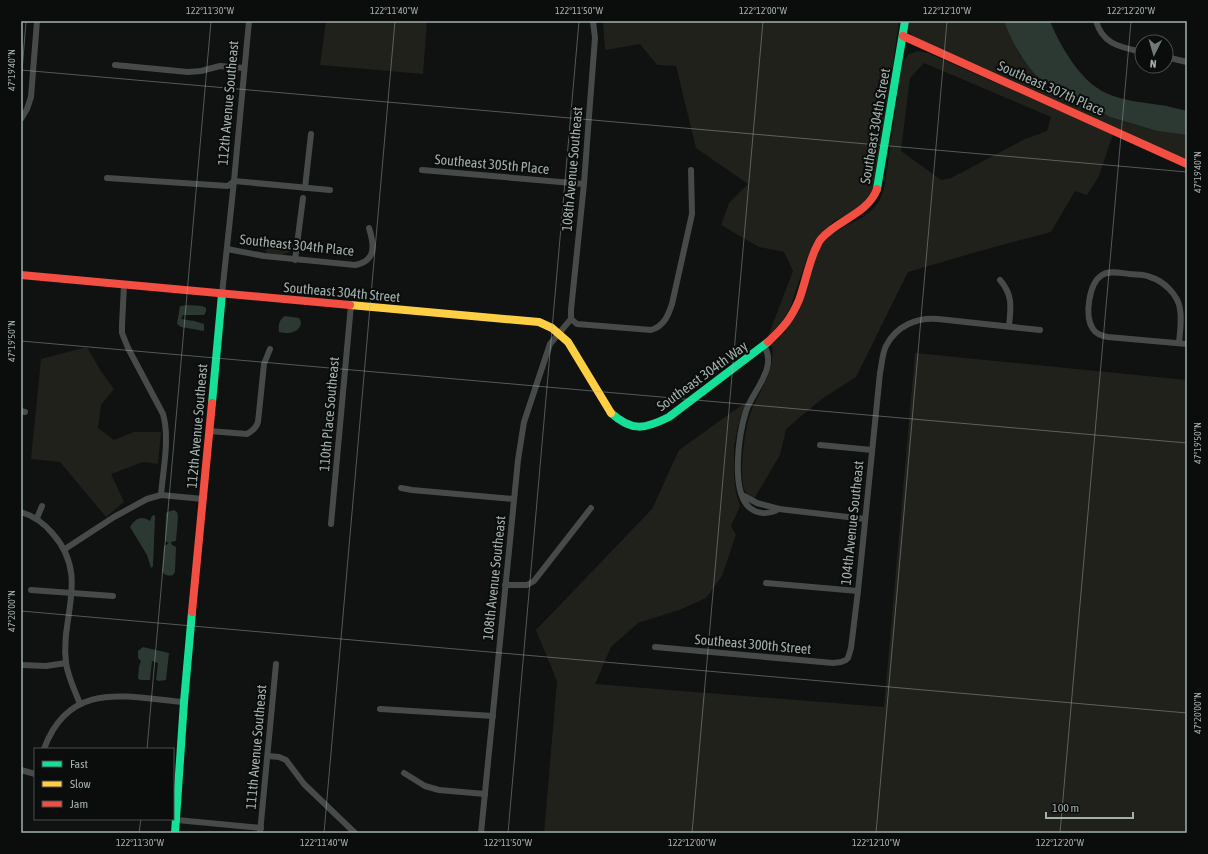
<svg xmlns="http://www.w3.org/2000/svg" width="1208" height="854" font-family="'Asap Condensed',sans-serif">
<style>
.green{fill:#20211b;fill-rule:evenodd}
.water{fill:#2c3832}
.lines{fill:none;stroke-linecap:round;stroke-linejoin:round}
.street{stroke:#464b49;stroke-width:6}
.fast{stroke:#16e098;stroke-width:8}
.slow{stroke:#ffcf43;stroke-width:8}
.jam{stroke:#f24e42;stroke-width:8}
.ticks{fill:none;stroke:#a3b1ad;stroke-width:1;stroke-opacity:0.45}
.labels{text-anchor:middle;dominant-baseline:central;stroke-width:4;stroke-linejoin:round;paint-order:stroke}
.street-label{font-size:14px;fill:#a3b1ad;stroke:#0b0c0c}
.neatline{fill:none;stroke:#a3b1ad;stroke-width:1.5}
.ticks-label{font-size:10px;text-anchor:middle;fill:#a3b1ad}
</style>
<rect width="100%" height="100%" fill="#101111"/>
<g class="green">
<path d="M326,21h101l-4,53 -103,-9z"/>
<path d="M603,21h296l-23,165 -8,14 -14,11 -20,10 -16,17 -11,20 -17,50 -7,12 -16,19 26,-68 -9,-19 -25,-5 -38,-22 8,-22 19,-19 -52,-36 -20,-82 -19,-1 -17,-21 -35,6z"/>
<path d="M909,21h95l16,35 8,10 65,43 17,8 19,6 28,8 30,4v29l-275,-128 -4,-7z"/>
<path d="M917,51l11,2 185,81 -14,42 -12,19 -12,-4 -24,41 -71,19 -72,21 -52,105 -33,21 -37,31 -6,26 -26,44c-4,-2 -7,-4 -9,-8 -7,-14 0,-62 5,-77 9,-23 26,-44 22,-69 6,-6 13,-12 17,-19 13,-25 17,-55 32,-80 19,-28 56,-20 64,-62l17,-120 6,-9zM924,63l127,54 -4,14 -22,8 -74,39 -10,2 -40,-29 9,-73z"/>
<path d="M267,242l27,2 -4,8 -8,3 -16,-2z"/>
<path d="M87,347l15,26 12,16 -13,16 -3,23 16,12 20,-8h27l-3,32 -15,-2 -32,12 13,28 -18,15 -46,-55 -29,-3 10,-100z"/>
<path d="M915,353l272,27v453h-643l13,-152 -21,-51 116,-121 27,-59 67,-48 -8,24 -4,21v31l2,15 4,13 -9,20 5,9 -14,41 -16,22 -24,11 -44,14 -27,24 -16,37 289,23z"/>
</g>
<g class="water">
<path d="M1004,21h46c10,25 31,61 56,72 17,8 35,9 54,12 9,1 18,4 27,6v24l-30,-4 -47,-14 -66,-35c-20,-16 -31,-38 -40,-61z"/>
<path d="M188,305l14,1 4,2v4l-2,3h-21l-2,4 13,2 10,3v7l-23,-4 -4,-3 3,-18z"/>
<path d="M285,316l14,2 2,4c0,10 -13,13 -22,10 -1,-6 0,-13 6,-16z"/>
<path d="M174,510l3,2 1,5 -2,24 -5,1 1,3 4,2 -1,25 -2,3c-4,1 -9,1 -11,-4l2,-25 5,-3 -4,-2 1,-27 1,-2z"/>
<path d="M154,515l1,1v2l-2,48 -2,2 -4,-13 -17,-28c5,-9 12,-12 20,-6l2,-5z"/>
<path d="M143,647l26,6 -3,27 -7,1 -3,-1 2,-17 -6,-2 -2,19h-9l-3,-1 1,-13 2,-5 -3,-3v-7z"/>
</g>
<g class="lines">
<g class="street">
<path d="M1096,21c7,24 25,26 46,31"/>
<path d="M1166,57l21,5"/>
<path d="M115,65l73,7 13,-1 19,-5 24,2"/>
<path d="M21,119l6,-10 4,-12 6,-76"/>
<path d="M422,170l162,14"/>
<path d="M107,178l121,8 6,-5 96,9"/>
<path d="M305,188l6,-54"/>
<path d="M227,249l37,7 91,9c22,-4 19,-21 14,-37"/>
<path d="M295,260l8,-62"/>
<path d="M1000,280c13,15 11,27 9,46"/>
<path d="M124,285l-2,40v8l6,15 35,66c7,24 0,56 -2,81"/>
<path d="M222,294l12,-113 15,-160"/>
<path d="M571,319v-9l13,-126 5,-68 6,-78 -2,-17"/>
<path d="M571,319l6,5 74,6c13,-4 17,-14 21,-26l20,-90 -1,-44"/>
<path d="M1179,343c1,-11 3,-23 1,-34 -2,-14 -16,-28 -30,-32 -6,-3 -14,-2 -21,-3 -8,-1 -20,-4 -27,1 -13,8 -18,41 -9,54 3,5 9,7 15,8l79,7"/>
<path d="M764,346c14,21 -11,45 -18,65 -7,22 -16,81 4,97 9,7 20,6 29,1"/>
<path d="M21,411l4,1"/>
<path d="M209,431l38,3c6,-3 9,-6 11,-12l6,-58 6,-15"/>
<path d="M820,445l52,5"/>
<path d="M401,488l11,2 102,9"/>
<path d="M742,495l15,8 22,6 86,10"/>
<path d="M21,512c13,4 23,11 32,22 37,42 7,83 13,129 2,14 9,28 14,41"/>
<path d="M37,518l5,-12"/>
<path d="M331,524l20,-219"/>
<path d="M65,549l49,-32 33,-18 14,-4 42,4"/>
<path d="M766,583l92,8"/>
<path d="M505,585h22l7,-4 57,-73"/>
<path d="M31,590l82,6"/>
<path d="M655,647l178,16 8,-1 5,-2 2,-2 3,-10 7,-57 22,-218c2,-9 2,-19 6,-27 10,-20 31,-29 52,-27l102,11"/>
<path d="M21,665l25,1 20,-3"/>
<path d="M380,709l113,7"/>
<path d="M44,749c25,-69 82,-52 140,-47"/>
<path d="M268,756l11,1 7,3 18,24 51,49"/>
<path d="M21,770l14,4"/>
<path d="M404,773l21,13 14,4 46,4"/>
<path d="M177,820l84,8"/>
<path d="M260,833l16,-169"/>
<path d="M481,833l37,-373 6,-38 26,-78 21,-25"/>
</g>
<g class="fast">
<path d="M877,189l28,-168"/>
<path d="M212,403l10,-109"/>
<path d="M611,413c21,19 34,16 58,4l99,-75"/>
<path d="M175,833l9,-131 8,-90"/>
</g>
<path class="slow" d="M350,305l189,17 13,6 16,14 43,71"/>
<g class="jam">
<path d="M903,36l284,128"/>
<path d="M21,275l329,30"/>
<path d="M768,342c15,-14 23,-23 31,-42 6,-16 9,-34 16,-50 2,-3 3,-8 6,-11 16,-19 47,-25 56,-50"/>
<path d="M192,612l20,-209"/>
</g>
</g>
<path class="ticks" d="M21,70l1166,102M21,84l5,-63M21,341l1166,102M21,611l1166,102M147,749l64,-728M139,833l2,-14M324,833l71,-812M508,833l71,-812M692,833l71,-812M876,833l71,-812M1060,833l71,-812"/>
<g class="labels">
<g class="street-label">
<text transform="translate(1051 88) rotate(24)">Southeast 307th Place</text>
<text transform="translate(228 103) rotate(-85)">112th Avenue Southeast</text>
<text transform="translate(875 126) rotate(-80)">Southeast 304th Street</text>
<text transform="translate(492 164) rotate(5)">Southeast 305th Place</text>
<text transform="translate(572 169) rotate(-85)">108th Avenue Southeast</text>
<text transform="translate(297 245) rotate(6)">Southeast 304th Place</text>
<text transform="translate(342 292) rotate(5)">Southeast 304th Street</text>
<text transform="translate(702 376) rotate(-36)">Southeast 304th Way</text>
<text transform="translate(329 414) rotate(-85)">110th Place Southeast</text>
<text transform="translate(197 426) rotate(-85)">112th Avenue Southeast</text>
<text transform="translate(852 523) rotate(-84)">104th Avenue Southeast</text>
<text transform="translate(494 578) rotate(-84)">108th Avenue Southeast</text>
<text transform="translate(753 644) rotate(5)">Southeast 300th Street</text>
<text transform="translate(256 747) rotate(-85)">111th Avenue Southeast</text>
</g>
</g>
<rect width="1208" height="854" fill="none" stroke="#0b0c0c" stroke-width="44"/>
<rect x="34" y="748" width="140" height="72" fill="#0b0c0c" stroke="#484e4c"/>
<rect x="42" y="761" width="20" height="6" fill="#16e098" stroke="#484e4c"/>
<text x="70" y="768" font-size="12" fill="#a3b1ad">Fast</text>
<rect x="42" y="781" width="20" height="6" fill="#ffcf43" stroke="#484e4c"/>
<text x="70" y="788" font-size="12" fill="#a3b1ad">Slow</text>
<rect x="42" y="801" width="20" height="6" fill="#f24e42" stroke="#484e4c"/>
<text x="70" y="808" font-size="12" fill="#a3b1ad">Jam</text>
<g transform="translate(1154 54) rotate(185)"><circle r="19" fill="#0b0c0c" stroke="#484e4c"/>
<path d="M0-3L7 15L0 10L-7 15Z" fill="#707976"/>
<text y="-6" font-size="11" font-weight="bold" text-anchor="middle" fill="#a3b1ad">N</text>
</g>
<path d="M1046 812v6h87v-6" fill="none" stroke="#a3b1ad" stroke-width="2"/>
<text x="1052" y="812" font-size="12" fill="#a3b1ad" stroke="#0b0c0c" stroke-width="3" paint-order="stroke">100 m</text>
<rect x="22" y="22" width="1164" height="810" class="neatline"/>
<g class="ticks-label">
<text x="210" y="14">122°11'30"W</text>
<text x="394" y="14">122°11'40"W</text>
<text x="579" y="14">122°11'50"W</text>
<text x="763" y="14">122°12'00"W</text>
<text x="947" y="14">122°12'10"W</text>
<text x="1131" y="14">122°12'20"W</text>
<text transform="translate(11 70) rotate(-90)" y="4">47°19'40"N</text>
<text transform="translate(1197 172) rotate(-90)" y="4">47°19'40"N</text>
<text transform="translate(11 341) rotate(-90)" y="4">47°19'50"N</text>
<text transform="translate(1197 443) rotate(-90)" y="4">47°19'50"N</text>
<text transform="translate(11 611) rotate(-90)" y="4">47°20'00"N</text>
<text transform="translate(1197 713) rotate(-90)" y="4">47°20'00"N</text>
<text x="140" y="846">122°11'30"W</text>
<text x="324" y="846">122°11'40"W</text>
<text x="508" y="846">122°11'50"W</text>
<text x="692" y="846">122°12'00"W</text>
<text x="876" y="846">122°12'10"W</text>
<text x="1060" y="846">122°12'20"W</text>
</g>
</svg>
